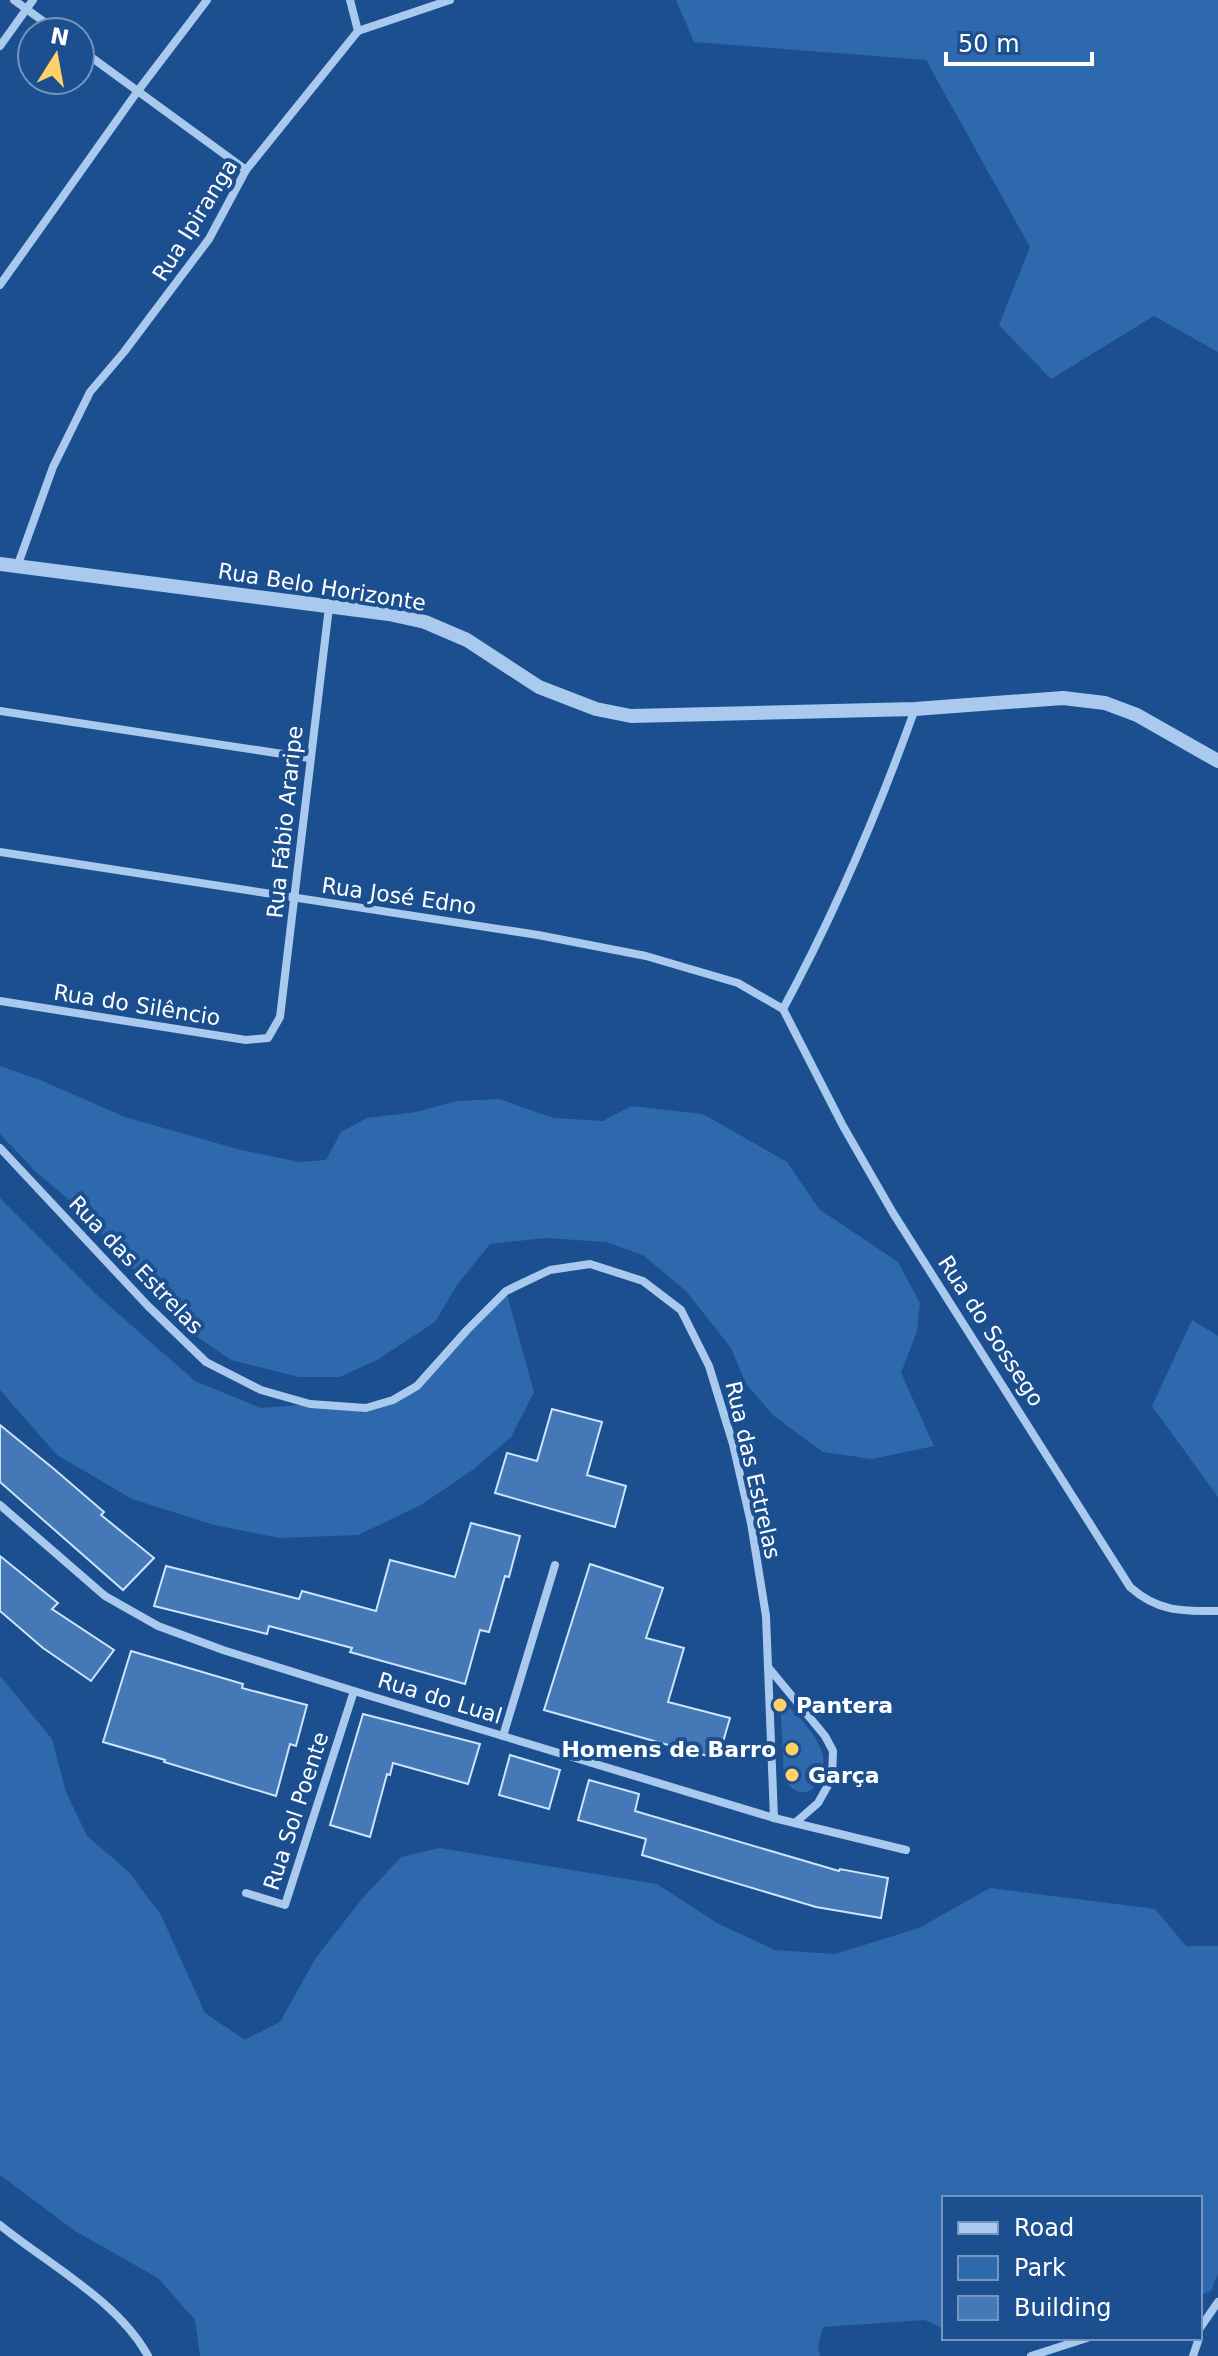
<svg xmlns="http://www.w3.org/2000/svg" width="1218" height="2356" font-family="'DejaVu Sans',sans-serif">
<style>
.green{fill:#2e69ad}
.building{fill:#4478b7;stroke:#cfe3fa;stroke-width:2}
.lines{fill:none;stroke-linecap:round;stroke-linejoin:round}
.minor{stroke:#a9c9ee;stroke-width:8}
.tertiary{stroke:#a9c9ee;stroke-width:14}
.poi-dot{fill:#ffd166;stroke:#1b4f8f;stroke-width:3}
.labels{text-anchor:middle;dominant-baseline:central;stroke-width:8;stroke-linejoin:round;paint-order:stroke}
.street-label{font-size:22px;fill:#fff;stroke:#1b4f8f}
.poi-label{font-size:22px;font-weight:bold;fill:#fff;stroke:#1b4f8f;text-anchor:start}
</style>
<rect width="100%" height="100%" fill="#1b4f8f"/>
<g class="green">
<path d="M676,0h542v352l-64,-36 -103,63 -52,-54 31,-78 -104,-187 -232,-18z"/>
<path d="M0,1066l40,14 85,37 116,33 59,12 26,-2 15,-28 26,-14 49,-6 41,-11 42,-2 54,19 50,3 28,-15 72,8 84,48 32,47 79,53 22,41 -3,28 -16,42 33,73 -62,13 -49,-7 -49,-36 -28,-32 -15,-36 -45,-57 -43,-36 -37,-13 -60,-4 -56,6 -33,41 -22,37 -58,38 -37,17h-41l-68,-17 -32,-22 -33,-32 -93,-103 -36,-30 -37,-39z"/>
<path d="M0,1198l99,99 96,84 66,27 49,-4 56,4 51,-22 89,-95 28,101 -23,45 -37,32 -53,36 -63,30 -78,3 -66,-13 -82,-26 -75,-44 -57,-65z"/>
<path d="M1192,1320l26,16v161l-66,-91z"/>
<path d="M0,1676l52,63 14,53 21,44 41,35 33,44 44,98 40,27 35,-18 35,-63 46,-59 40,-43 38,-9 218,36 60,39 58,27 60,4 84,-26 71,-40 165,21 31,37h32v328l-7,17 -11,4v-97h-256v131l-19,-9 -102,7 -5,19 2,10h-620l-5,-36 -37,-42 -83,-47 -75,-56z"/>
<path d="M780,1698c15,15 35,33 42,54 9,30 -20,58 -38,26z"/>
</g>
<g class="building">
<path d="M552,1409l50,13 -15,53 39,11 -11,41 -120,-34 12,-40 30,8z"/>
<path d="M0,1425l54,44 50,43 -3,3 53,43 -31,32 -123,-108z"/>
<path d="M471,1523l49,13 -11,41 -4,-1 -16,56 -9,-2 -15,54 -115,-32 2,-4 -83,-22 -2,8 -113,-28 12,-40 133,33 3,-8 74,20 14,-51 65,17z"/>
<path d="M0,1556l58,47 -6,6 62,41 -23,31 -48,-33 -43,-37z"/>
<path d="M590,1564l73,24 -17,50 38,10 -16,54 62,16 -12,41 -174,-49z"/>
<path d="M131,1651l112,33 -1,4 65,17 -11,41 -6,-2 -14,52 -112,-34 1,-2 -62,-18z"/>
<path d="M363,1714l117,30 -12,40 -75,-21 -3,12 -3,-1 -17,63 -40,-12z"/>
<path d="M510,1755l50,15 -11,39 -50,-14z"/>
<path d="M589,1780l50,14 -4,17 204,60 1,-2 48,9 -7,40 -65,-11 -174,-52 4,-16 -68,-19z"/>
</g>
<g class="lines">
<g class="minor">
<path d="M14,0l44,32"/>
<path d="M350,0l8,31"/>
<path d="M0,46l33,-46"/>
<path d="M80,49l166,121"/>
<path d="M0,285l137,-193 70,-92"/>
<path d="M17,567l36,-100 37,-75 34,-40 85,-113 37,-69 112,-139 92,-31"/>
<path d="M0,711l309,47"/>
<path d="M0,852l538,83 108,21 92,27 45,26"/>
<path d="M0,1001l246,39 22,-2 12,-21 49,-410"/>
<path d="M783,1009l60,117 50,87 237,374c28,25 52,24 88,24"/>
<path d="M783,1009c52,-96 95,-197 132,-300"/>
<path d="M0,1148l148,158 58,56 55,28 49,14 56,4 27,-8 24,-14 50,-56 39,-39 44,-21 40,-6 53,17 38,29 28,56 24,78 18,79 15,93 8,202"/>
<path d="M0,1505l105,91 53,30 65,24 131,41 420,127 132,32"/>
<path d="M768,1667l57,69 8,15 -1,27 -14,25 -23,20"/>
<path d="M503,1736l52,-171"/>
<path d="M246,1893l39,12 69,-214"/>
<path d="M0,2225c48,39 118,76 148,131"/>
<path d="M1200,2328l18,-26"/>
<path d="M1031,2356l56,-18"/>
<path d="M1193,2356l6,-18"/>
</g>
<path class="tertiary" d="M0,564l389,50 36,8 42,18 72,47 57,22 35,7 284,-7 148,-11 42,5 32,12 81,46"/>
</g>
<g class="poi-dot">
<circle cx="780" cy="1705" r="8"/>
<circle cx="792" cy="1749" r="8"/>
<circle cx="792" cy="1775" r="8"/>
</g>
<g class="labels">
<g class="street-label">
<text transform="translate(195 220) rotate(-58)">Rua Ipiranga</text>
<text transform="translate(322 587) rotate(9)">Rua Belo Horizonte</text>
<text transform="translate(285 822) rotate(-84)">Rua Fábio Araripe</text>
<text transform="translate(399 896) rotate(8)">Rua José Edno</text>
<text transform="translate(137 1005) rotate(9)">Rua do Silêncio</text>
<text transform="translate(136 1265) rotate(46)">Rua das Estrelas</text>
<text transform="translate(991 1331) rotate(57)">Rua do Sossego</text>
<text transform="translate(753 1470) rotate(77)">Rua das Estrelas</text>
<text transform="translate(440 1698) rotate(17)">Rua do Lual</text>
<text transform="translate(296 1811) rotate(-72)">Rua Sol Poente</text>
</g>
<g class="poi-label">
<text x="796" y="1705">Pantera</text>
<text x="776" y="1749" text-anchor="end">Homens de Barro</text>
<text x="808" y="1775">Garça</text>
</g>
</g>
<rect x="942" y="2196" width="260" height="144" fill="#1b4f8f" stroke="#7695bc" stroke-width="2"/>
<rect x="958" y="2222" width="40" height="12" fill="#a9c9ee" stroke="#7695bc" stroke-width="2"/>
<text x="1014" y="2236" font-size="24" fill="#ffffff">Road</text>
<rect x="958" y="2256" width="40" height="24" fill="#2e69ad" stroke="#7695bc" stroke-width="2"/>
<text x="1014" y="2276" font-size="24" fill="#ffffff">Park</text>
<rect x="958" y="2296" width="40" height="24" fill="#4478b7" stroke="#7695bc" stroke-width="2"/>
<text x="1014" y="2316" font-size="24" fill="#ffffff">Building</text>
<g transform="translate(56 56) rotate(11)"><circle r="38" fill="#1b4f8f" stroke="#7695bc" stroke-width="2"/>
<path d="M0-6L14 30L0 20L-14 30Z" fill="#ffd166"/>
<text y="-12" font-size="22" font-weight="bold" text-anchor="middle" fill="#ffffff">N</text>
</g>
<path d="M946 52v12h146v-12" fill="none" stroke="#ffffff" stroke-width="4"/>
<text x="958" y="52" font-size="24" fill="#ffffff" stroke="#1b4f8f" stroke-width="6" paint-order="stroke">50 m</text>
</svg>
